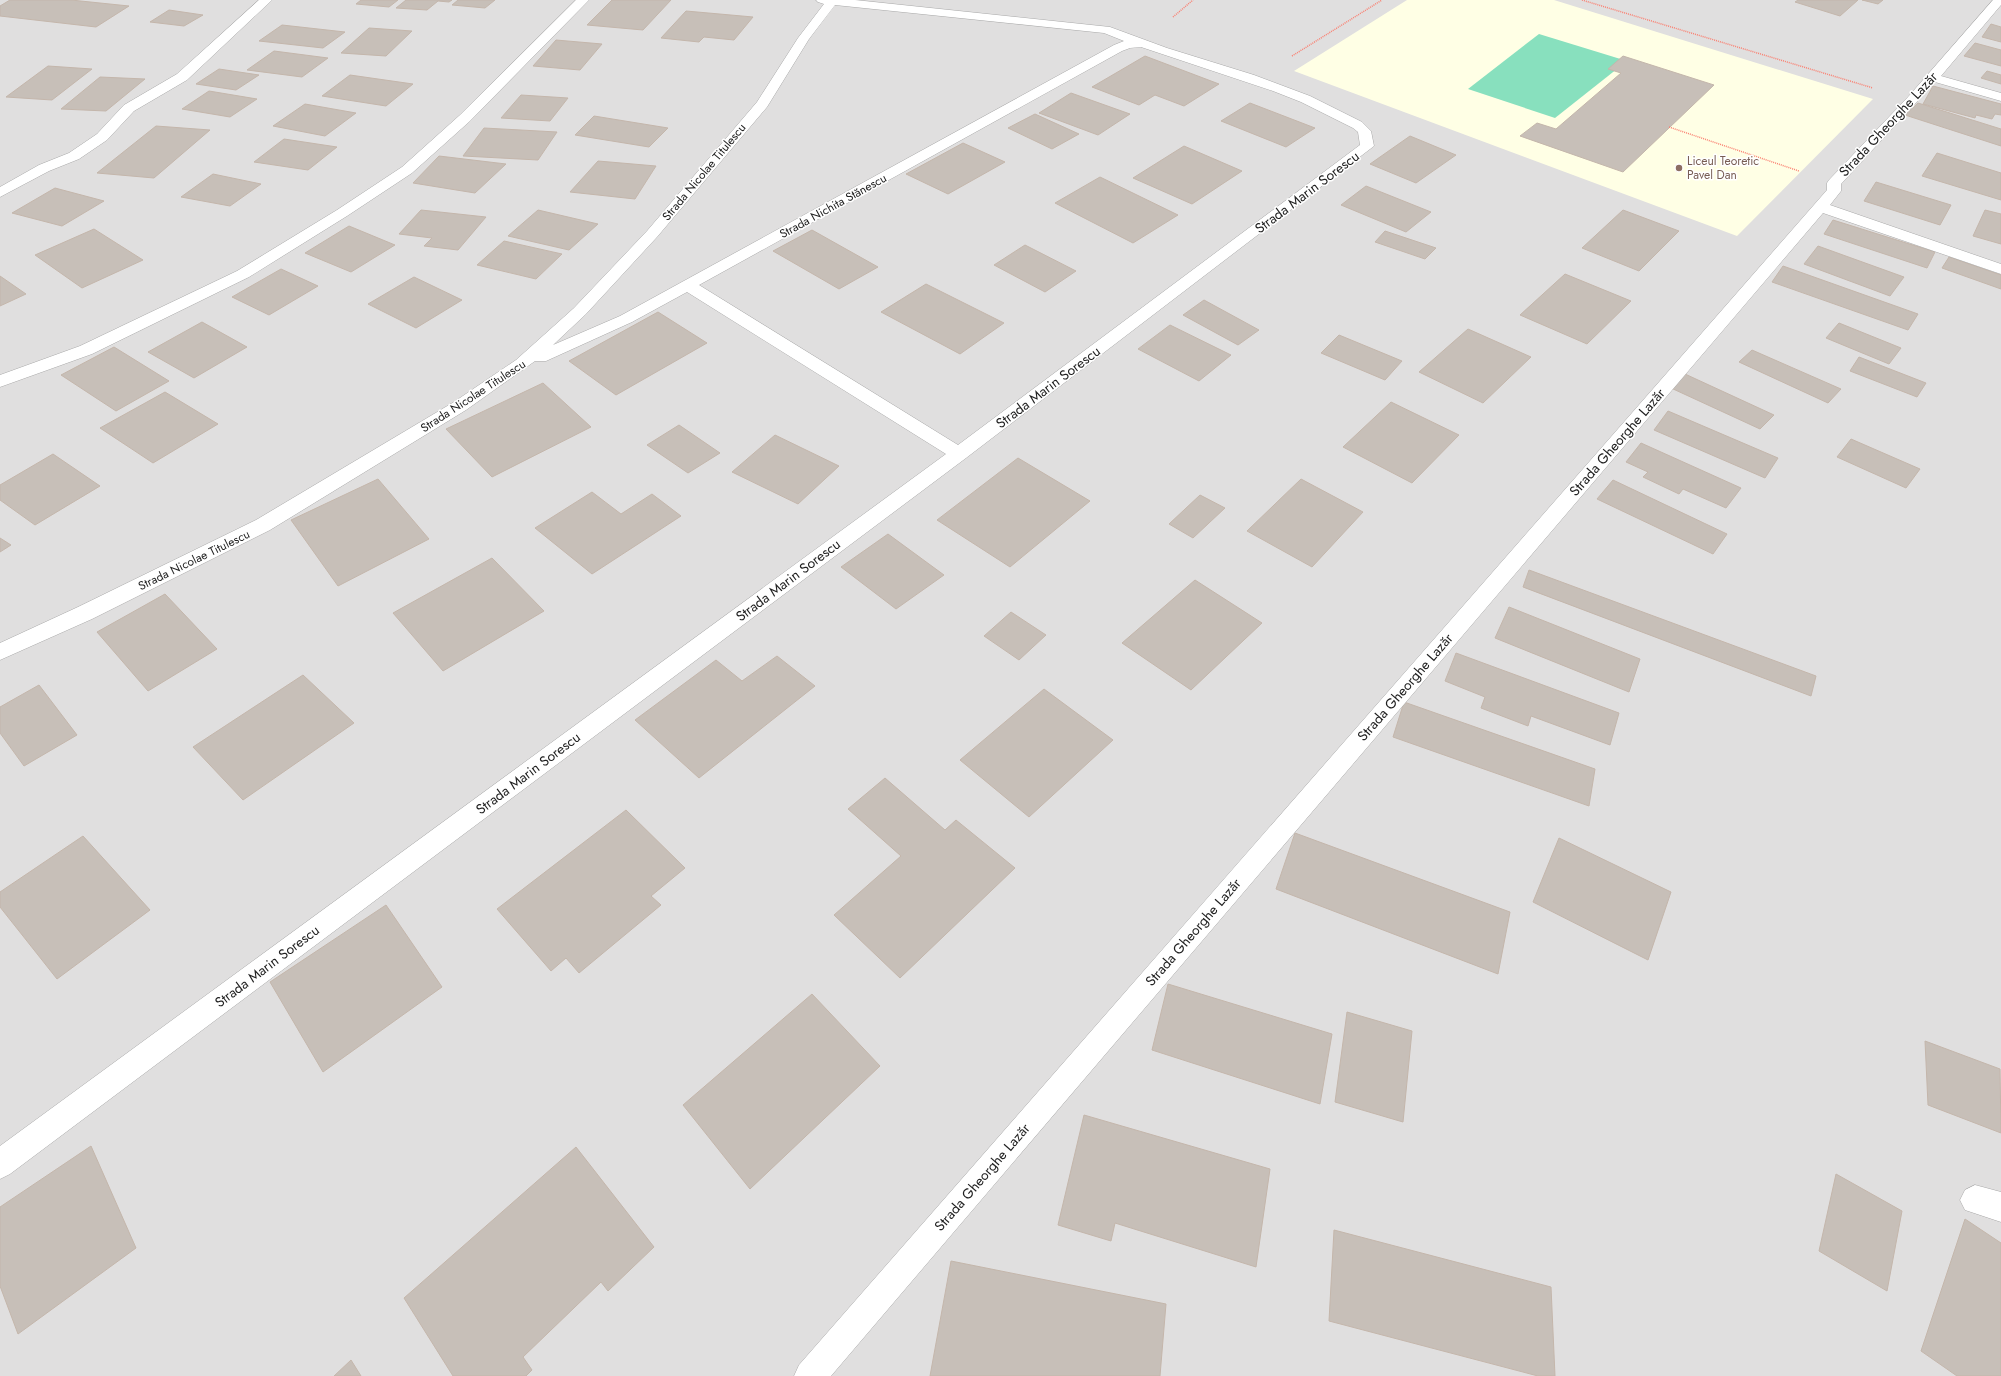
<svg xmlns="http://www.w3.org/2000/svg" width="2001" height="1376" font-family="Jost,sans-serif">
<style>
.residential{fill:#e0dfdf}
.education{fill:#ffffe5}
.pitch{fill:#88e0be}
.building{fill:#c7bfb8;stroke:#c4b6ab}
.lines{fill:none;stroke-linecap:round;stroke-linejoin:round}
.minor-casing{stroke:#a9a9a9;stroke-width:1}
.path{stroke:#fa8072;stroke-width:1.5;stroke-dasharray:1 1;stroke-linecap:butt}
.minor{fill:#fff;fill-rule:evenodd}
.education-dot{fill:#8d6e63;stroke:#fff;stroke-width:1.5}
.labels{text-anchor:middle;dominant-baseline:central;stroke-width:3;stroke-linejoin:round;paint-order:stroke}
.far-education-label{font-size:12px;fill:#785e54;stroke:#fff;text-anchor:start}
.far-street-label{font-size:12px;fill:#222;stroke:#fff}
.street-label{font-size:14px;fill:#222;stroke:#fff}
</style>
<rect width="100%" height="100%" fill="#f2efe9"/>
<rect class="residential" x="0" y="0" width="2001" height="1376"/>
<path class="education" d="M1407,0h147l319,99 -136,137 -443,-165z"/>
<path class="pitch" d="M1539,34l88,27 -72,57 -87,-29z"/>
<g class="building">
<path d="M10,0h61l58,6 -33,21 -96,-11v-10z"/>
<path d="M361,0h37l-9,7 -33,-3z"/>
<path d="M406,0h46l-3,2 -11,-1 -11,9 -31,-2z"/>
<path d="M458,0h37l-10,8 -33,-3z"/>
<path d="M612,0h59l-28,30 -56,-5z"/>
<path d="M1798,0h60l-18,16 -45,-14z"/>
<path d="M1862,0h21l-5,4z"/>
<path d="M169,10l34,5 -19,11 -34,-4z"/>
<path d="M686,11l67,6 -19,23 -30,-3 -5,5 -38,-4z"/>
<path d="M1991,24l10,3v15l-19,-5z"/>
<path d="M282,25l63,7 -22,16 -64,-7z"/>
<path d="M369,28l43,3 -26,25 -45,-3z"/>
<path d="M556,40l46,4 -22,26 -47,-4z"/>
<path d="M1975,43l26,7v16l-37,-10z"/>
<path d="M274,51l54,7 -26,19 -55,-7z"/>
<path d="M1145,56l74,28 -35,22 -29,-11 -16,10 -47,-18z"/>
<path d="M1623,56l91,29 -91,87 -103,-36 17,-13 19,6 65,-56 -13,-4z"/>
<path d="M48,66l44,3 -40,31 -46,-3z"/>
<path d="M219,69l40,6 -23,15 -40,-6z"/>
<path d="M1987,71l14,4v9l-20,-6z"/>
<path d="M350,75l63,9 -27,22 -64,-10z"/>
<path d="M100,77l45,2 -39,32 -45,-2z"/>
<path d="M1933,86l68,18v11l-6,-1 -3,5 -16,-4 -1,3 -52,-14z"/>
<path d="M209,91l48,8 -27,18 -48,-8z"/>
<path d="M1071,93l59,21 -32,21 -59,-22z"/>
<path d="M521,95l47,3 -18,23 -49,-3z"/>
<path d="M1250,103l65,25 -29,19 -65,-26z"/>
<path d="M1918,103l83,26v17l-96,-31z"/>
<path d="M305,104l51,9 -31,23 -52,-10z"/>
<path d="M1035,114l44,20 -27,15 -44,-21z"/>
<path d="M594,116l74,12 -19,19 -74,-12z"/>
<path d="M156,126l54,4 -56,48 -57,-5z"/>
<path d="M484,128l73,4 -19,28 -75,-4z"/>
<path d="M1410,136l46,19 -40,28 -46,-19z"/>
<path d="M284,139l53,8 -29,23 -54,-8z"/>
<path d="M963,143l42,19 -57,32 -42,-20z"/>
<path d="M1184,146l58,25 -50,33 -59,-26z"/>
<path d="M1937,153l64,20v27l-79,-24z"/>
<path d="M439,156l67,8 -31,29 -62,-10z"/>
<path d="M598,161l58,5 -21,33 -65,-7z"/>
<path d="M213,174l48,10 -31,22 -49,-9z"/>
<path d="M1100,177l78,38 -45,28 -78,-40z"/>
<path d="M1876,182l75,23 -11,20 -76,-24z"/>
<path d="M1366,186l65,26 -25,20 -65,-27z"/>
<path d="M55,188l49,13 -42,25 -50,-13z"/>
<path d="M421,210l65,7 -28,33 -34,-4 8,-8 -33,-4z"/>
<path d="M538,210l60,14 -29,26 -61,-14z"/>
<path d="M1623,210l56,21 -40,40 -57,-23z"/>
<path d="M1985,210l16,4v30l-28,-8z"/>
<path d="M1833,220l102,32 -8,16 -103,-34z"/>
<path d="M349,226l46,19 -44,27 -46,-19z"/>
<path d="M94,229l49,31 -61,28 -47,-33z"/>
<path d="M812,230l66,37 -39,22 -66,-38z"/>
<path d="M1385,231l51,17 -11,11 -50,-17z"/>
<path d="M504,241l58,13 -26,25 -59,-14z"/>
<path d="M1025,245l51,26 -31,21 -51,-27z"/>
<path d="M1818,246l86,31 -14,19 -86,-32z"/>
<path d="M1949,257l52,18v14l-59,-21z"/>
<path d="M1783,266l135,48 -10,16 -136,-48z"/>
<path d="M281,269l37,17 -49,29 -37,-18z"/>
<path d="M1565,274l66,27 -44,43 -67,-29z"/>
<path d="M0,276l26,18 -26,12z"/>
<path d="M414,277l48,23 -46,28 -48,-24z"/>
<path d="M926,284l78,39 -44,31 -79,-42z"/>
<path d="M1204,300l55,30 -21,15 -55,-30z"/>
<path d="M658,312l49,31 -91,52 -47,-34z"/>
<path d="M202,322l45,25 -53,31 -46,-26z"/>
<path d="M1839,323l62,25 -12,16 -63,-26z"/>
<path d="M1170,325l61,30 -32,26 -61,-32z"/>
<path d="M1468,329l63,28 -48,46 -64,-31z"/>
<path d="M1339,335l63,26 -17,19 -64,-27z"/>
<path d="M114,347l55,34 -53,30 -55,-36z"/>
<path d="M1752,350l89,39 -13,14 -89,-41z"/>
<path d="M1859,357l67,26 -9,14 -67,-26z"/>
<path d="M1685,374l89,41 -14,14 -89,-41z"/>
<path d="M543,383l48,44 -99,50 -46,-48z"/>
<path d="M165,392l53,32 -65,39 -53,-35z"/>
<path d="M1391,402l68,33 -47,48 -69,-36z"/>
<path d="M1668,411l110,47 -13,20 -111,-48z"/>
<path d="M679,425l41,28 -32,20 -41,-28z"/>
<path d="M775,435l64,31 -41,38 -66,-32z"/>
<path d="M1851,439l69,30 -14,19 -69,-31z"/>
<path d="M1641,443l100,45 -15,20 -43,-19 -4,5 -36,-17 5,-5 -22,-10z"/>
<path d="M53,454l47,32 -65,39 -35,-25v-15z"/>
<path d="M1018,458l72,43 -80,66 -73,-47z"/>
<path d="M378,479l51,60 -91,47 -47,-66z"/>
<path d="M1301,479l62,33 -51,55 -65,-36z"/>
<path d="M1613,480l114,54 -14,20 -116,-55z"/>
<path d="M592,492l29,22 31,-20 29,22 -89,58 -57,-46z"/>
<path d="M1200,495l25,13 -32,30 -24,-14z"/>
<path d="M888,534l56,41 -48,34 -55,-42z"/>
<path d="M0,538l11,7 -11,7z"/>
<path d="M492,558l52,53 -101,60 -50,-58z"/>
<path d="M1529,570l287,106 -5,20 -288,-109z"/>
<path d="M1195,580l67,43 -71,67 -69,-47z"/>
<path d="M165,594l52,55 -69,42 -51,-59z"/>
<path d="M1509,607l131,52 -11,33 -134,-54z"/>
<path d="M1011,612l35,23 -27,25 -35,-24z"/>
<path d="M1456,653l163,60 -9,32 -79,-29 -3,10 -47,-18 4,-11 -40,-16z"/>
<path d="M777,656l38,30 -116,92 -64,-58 81,-60 26,21z"/>
<path d="M303,675l51,48 -111,77 -50,-53z"/>
<path d="M39,685l38,50 -53,31 -24,-33v-26z"/>
<path d="M1044,689l69,51 -84,77 -69,-57z"/>
<path d="M1404,702l191,67 -6,37 -196,-69z"/>
<path d="M885,778l60,52 11,-10 59,48 -115,110 -66,-63 67,-59 -53,-47z"/>
<path d="M626,810l59,58 -34,28 10,9 -82,68 -13,-15 -15,13 -54,-62z"/>
<path d="M1295,833l215,79 -12,62 -222,-85z"/>
<path d="M83,836l67,74 -93,69 -57,-72v-15z"/>
<path d="M1559,838l112,54 -23,68 -115,-58z"/>
<path d="M386,905l56,82 -119,85 -53,-90z"/>
<path d="M1168,984l164,50 -12,70 -168,-54z"/>
<path d="M812,994l68,72 -130,123 -67,-84z"/>
<path d="M1347,1012l65,19 -9,91 -68,-20z"/>
<path d="M1925,1041l75,28 1,64 -73,-28z"/>
<path d="M1084,1115l186,54 -14,98 -141,-44 -4,18 -53,-16z"/>
<path d="M91,1146l45,102 -118,86 -18,-48v-79z"/>
<path d="M576,1147l78,100 -46,44 -7,-9 -78,75 9,13 -6,6h-73l-49,-78z"/>
<path d="M1836,1174l66,37 -15,80 -68,-40z"/>
<path d="M1965,1219l36,24v133h-44l-36,-25z"/>
<path d="M1334,1230l217,57 4,89h-17l-209,-55z"/>
<path d="M951,1261l215,43 -6,72h-230z"/>
<path d="M351,1360l10,16h-27z"/>
</g>
<g class="lines">
<defs>
<g id="minor">
<path d="M259,0h13l-85,80 -53,31 -27,29 -28,19 -30,12 -49,26v-10l39,-22 30,-12 28,-19 27,-29 53,-31z"/>
<path d="M576,0h13l-119,121 -58,52 -65,43 -98,61 -157,77 -92,33v-12l80,-29 157,-75 100,-61 65,-43 58,-52z"/>
<path d="M816,0h39l255,27 57,21 87,27 56,21 52,26 9,9 3,15 -408,312 -956,716 -10,5v-33l946,-692 -259,-162 -55,30 -86,39h-11l-69,49 -196,120 -178,89 -92,41v-17l78,-36 178,-87 198,-118 62,-42 58,-52 73,-77 110,-129 41,-64 26,-34 -6,-2zM835,5l269,28 20,8 -10,4 -494,271 -67,29 33,-31 71,-77 110,-130 42,-68zM1141,47l132,44 28,11 52,26 5,4 2,13 -402,300 -259,-160 423,-234 8,-3z"/>
<path d="M1993,0h8v5l-60,71 60,17v8l-66,-19 -94,102v7l-11,14 171,59v10l-178,-61 -992,1163h-37l5,-11 1028,-1175v-7l2,-3 79,-83z"/>
<path d="M1975,1185l26,7v30l-36,-12 -5,-10 5,-10z"/>
</g>
</defs>
<use href="#minor" class="minor-casing"/>
<g class="path">
<path d="M1582,0l291,88"/>
<path d="M1173,17l20,-17"/>
<path d="M1292,56l90,-56"/>
<path d="M1669,127l130,44"/>
</g>
<use href="#minor" class="minor"/>
</g>
<circle class="education-dot" cx="1679" cy="168" r="4"/>
<g class="labels">
<g class="far-education-label">
<text x="1687" y="161">Liceul Teoretic<tspan x="1687" dy="14">Pavel Dan</tspan></text>
</g>
<g class="far-street-label">
<text transform="translate(704 172) rotate(-50)">Strada Nicolae Titulescu</text>
<text transform="translate(833 206) rotate(-29)">Strada Nichita Stănescu</text>
<text transform="translate(473 396) rotate(-33)">Strada Nicolae Titulescu</text>
<text transform="translate(194 560) rotate(-26)">Strada Nicolae Titulescu</text>
</g>
<g class="street-label">
<text transform="translate(1888 124) rotate(-47)">Strada Gheorghe Lazăr</text>
<text transform="translate(1307 192) rotate(-37)">Strada Marin Sorescu</text>
<text transform="translate(1048 387) rotate(-37)">Strada Marin Sorescu</text>
<text transform="translate(1617 442) rotate(-49)">Strada Gheorghe Lazăr</text>
<text transform="translate(788 580) rotate(-37)">Strada Marin Sorescu</text>
<text transform="translate(1405 687) rotate(-49)">Strada Gheorghe Lazăr</text>
<text transform="translate(528 773) rotate(-37)">Strada Marin Sorescu</text>
<text transform="translate(1193 932) rotate(-49)">Strada Gheorghe Lazăr</text>
<text transform="translate(267 966) rotate(-37)">Strada Marin Sorescu</text>
<text transform="translate(982 1177) rotate(-49)">Strada Gheorghe Lazăr</text>
</g>
</g>
</svg>
